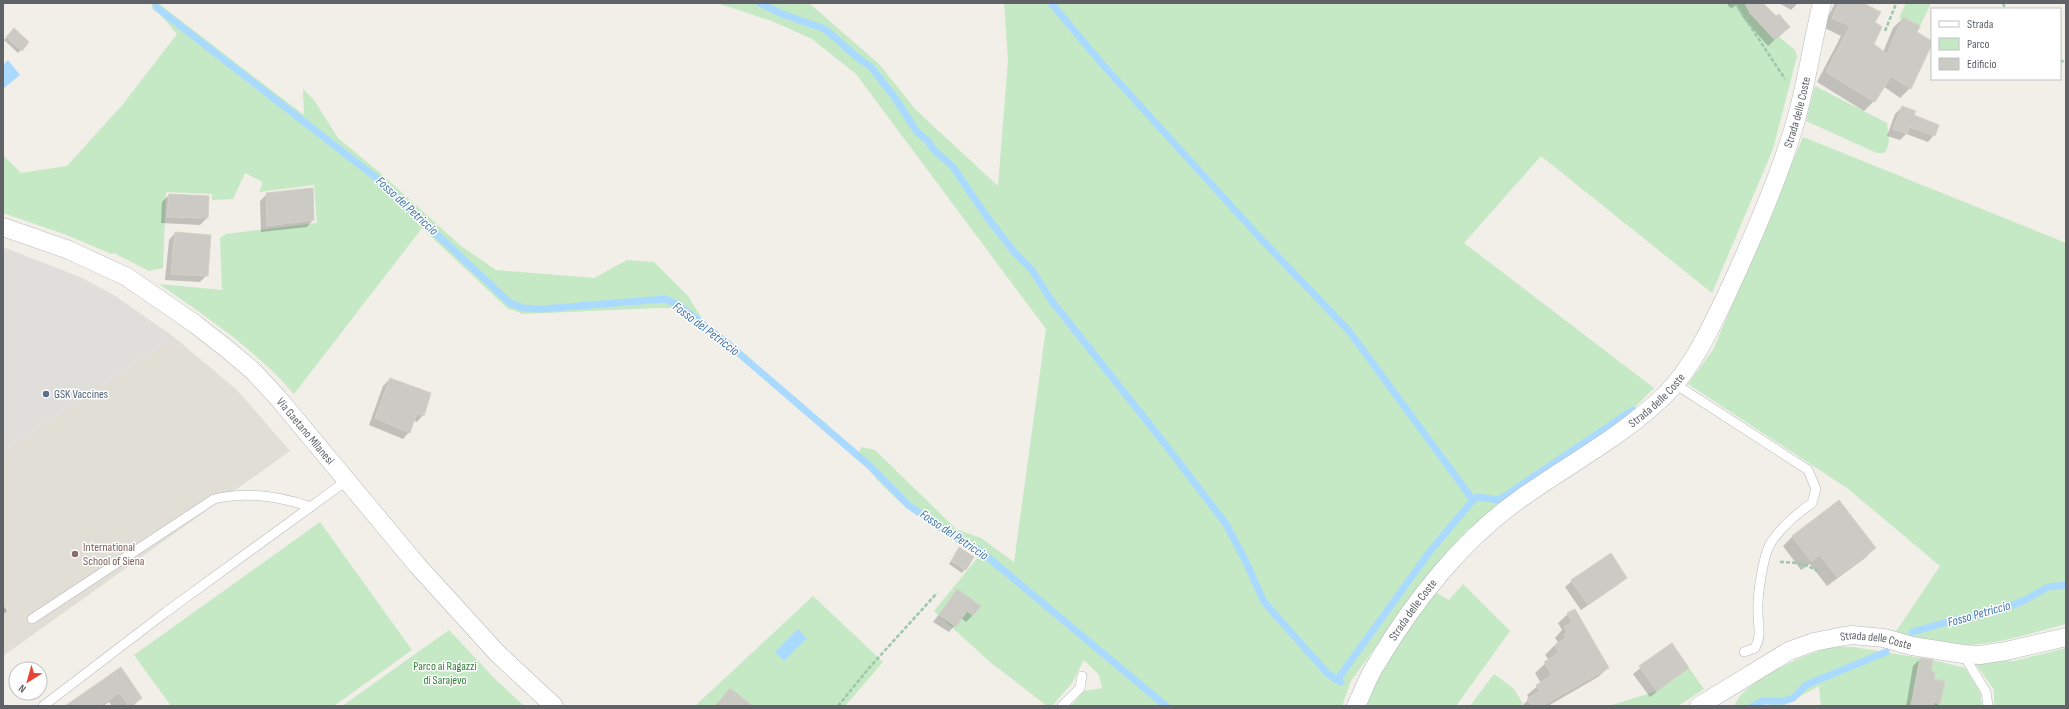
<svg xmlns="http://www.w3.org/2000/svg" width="2069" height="709" font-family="'Sofia Sans Condensed',sans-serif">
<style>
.industrial{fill:#e0deda}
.education{fill:#e1ded6}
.green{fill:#c5e8c5}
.water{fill:#aadaff}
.shadow{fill:#0003}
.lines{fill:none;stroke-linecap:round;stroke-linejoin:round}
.stream{stroke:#aadaff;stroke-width:7}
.building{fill:#cccac5;stroke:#d6d1c6}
.lane-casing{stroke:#b5b8bc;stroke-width:10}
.street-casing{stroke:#b5b8bc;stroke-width:19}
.path{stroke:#9cc7a9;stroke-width:2.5;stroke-dasharray:4 2;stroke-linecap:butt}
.lane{stroke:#fff;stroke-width:9}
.street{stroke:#fff;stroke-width:18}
.service-dot{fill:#5c6f8a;stroke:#fff;stroke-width:1.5}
.education-dot{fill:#8d6e63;stroke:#fff;stroke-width:1.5}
.labels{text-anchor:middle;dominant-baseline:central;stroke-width:3;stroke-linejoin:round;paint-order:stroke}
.street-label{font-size:12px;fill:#5f6368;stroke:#fff}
.service-label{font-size:12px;fill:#4e5e75;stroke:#fff;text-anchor:start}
.education-label{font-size:12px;fill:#785e54;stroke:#fff;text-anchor:start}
.park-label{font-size:12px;fill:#348238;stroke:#fff}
.water-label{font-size:13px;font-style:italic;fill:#4174aa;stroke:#fff}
</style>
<rect width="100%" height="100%" fill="#f1efe8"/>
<path class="industrial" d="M3,247l77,30 34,18 60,42 -171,114z"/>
<path class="education" d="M174,337l63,53 53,61 -287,205v-205z"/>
<g class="green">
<path d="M150,3h8l146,112 -1,-26 11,11 24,38 40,33 83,75 35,24 98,8 33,-18 27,2 34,34 13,21 -8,7 -22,-16h-13l-135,6 -16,-6 -85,-80 -128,166c-38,-44 -87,-77 -135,-110l63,6 -2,-52 6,-4 91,-11 -3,-38 -55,7 4,-10 -18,-9 -12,26 -21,1v-6l-46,-2 -3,76 -14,3 -35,-18 -2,1 -48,-20 -61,-21v-58l18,18 46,-7 57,-63 53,-69z"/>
<path d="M717,3h92l70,61 37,46 82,76 10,-126 -4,-57h741l5,10 45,37 2,6 -24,93 -61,144 -171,-137 -77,87 190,145 -34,34 -110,74 -43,34 -43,49 -73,102 -9,25h-271l13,-15 18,-3 -3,-13 -15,-15 -12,23 -20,23h-5l-57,-44 -56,-51 44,-54c-46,-31 -87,-55 -120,-101l3,-9 14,3 81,79 25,9 33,24 32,-233 -190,-255 -44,-35 -40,-18z"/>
<path d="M1906,3h25l-11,23 -17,-9 -1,2 -3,-1z"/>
<path d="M1815,86l72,37c1,10 5,22 -3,30h-7l-71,-32z"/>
<path d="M1803,137l263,106v381c-28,7 -57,17 -87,20 -28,4 -57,-4 -84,-11l45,-67 -93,-78 -159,-104 25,-34z"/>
<path d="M320,522l92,128 -78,56h-163l-37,-51z"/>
<path d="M1463,584l47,47 -54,75h-92l20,-39 51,-75 14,8z"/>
<path d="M813,596l70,66 -38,44h-92l-23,-18 -14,18h-21z"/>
<path d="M449,630l46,49 29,27h-182z"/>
<path d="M1853,647l80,13 32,8 15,24 2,14h-161l-2,-20 -37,20 -17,-2 -4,2h-26c3,-22 75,-55 96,-58 7,-2 14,-1 22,-1z"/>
<path d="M2066,648v58h-72v-16l-21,-30 41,1z"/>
<path d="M1689,668l15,21 -26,17h-69l48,-15z"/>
<path d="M1494,674l20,15 9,15 -5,2h-48z"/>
</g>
<g class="water">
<path d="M8,60l12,15 -17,14v-24z"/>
<path d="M798,629l9,9 -23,23 -9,-9z"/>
</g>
<g class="shadow">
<path d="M1727,3h34l15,15 6,15 -14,13 -24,-27 -8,-14 -4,3 -3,-1z"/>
<path d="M1779,3h19l-7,7z"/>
<path d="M1835,3h25l14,20 -1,22 10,7 10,-24 10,-10 12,14 17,10 -22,46 -10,10 -17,-12 -9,15 -10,10 -47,-29 24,-46 -18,-9z"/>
<path d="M11,33l17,9 -10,11 -14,-13z"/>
<path d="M1902,107l32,28 -6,7 -22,-8 -6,6 -13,-4 8,-22z"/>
<path d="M267,194l46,26 -6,7 -46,5 -1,-31z"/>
<path d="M169,195l38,23 -7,7 -39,-2 1,-21z"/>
<path d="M175,233l32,42 -7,7 -35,-2 4,-40z"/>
<path d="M390,379l33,36 -6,7 -4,-2 -4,12 -6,7 -34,-14 14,-39z"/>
<path d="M1793,536l82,12 -10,10 -38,28 -17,-22 -9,6 -18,-24z"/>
<path d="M957,552l16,6 -11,15 -13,-9z"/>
<path d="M1626,578l-7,6 -38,26 -16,-23 7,-6z"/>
<path d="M957,591l16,24 -7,7 -5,-4 -12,14 -16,-10z"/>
<path d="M3,605l4,6 -4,4z"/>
<path d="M1568,614l40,54 -10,9 -50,29h-26l7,-7 -2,-4 14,-12 -6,-10 14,-13 -4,-5 13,-13 -3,-4 7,-8 -4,-7z"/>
<path d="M1671,644l17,23 -38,30 -17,-23z"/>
<path d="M1920,659l10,13 9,31 -2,3h-31l7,-40z"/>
<path d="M120,669l21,29 -8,8h-21l-3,-4 -6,4h-37z"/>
<path d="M730,689l22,17h-37z"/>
</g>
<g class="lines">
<g class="stream">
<path d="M760,3l22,11 43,15 33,29 13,9 24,31 22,34 11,9 5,8 20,18 34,50 28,36 17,17 19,30 110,139 65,85 20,38 18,40 64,72 13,8"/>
<path d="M1051,3l52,62 159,175 87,91 124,169 -42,50 -94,130"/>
<path d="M156,7l223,173 131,123 13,5 18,1 124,-10 12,5 50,39 144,124 37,38 63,43 7,1 188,157"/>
<path d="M1473,500l5,-3 21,3 134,-90"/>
<path d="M1912,632l39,-11 50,-11 24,-10 23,-13 18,-2"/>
<path d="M1753,706l9,-5h22l9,-3 13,-13 80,-33"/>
</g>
</g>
<g class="building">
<path d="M1745,3h18l13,13 3,-2 11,13 -15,13 -25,-27z"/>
<path d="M1839,3h24l18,9 -6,10 7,5 -8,17 13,10 16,-37 17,9 -3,6 15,9v3l-21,45 -20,-13 -16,26 -49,-30 24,-46 -18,-8z"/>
<path d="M14,28l15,14 -7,9 -16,-14z"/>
<path d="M1902,106l14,5 -2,4 25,10 -4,11 -25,-9 -3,7 -14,-5z"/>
<path d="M313,188l1,32 -47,6 -1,-33z"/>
<path d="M169,194l40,2 -1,22 -41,-1z"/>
<path d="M175,232l36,3 -3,41 -37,-2z"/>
<path d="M390,378l41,15 -7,23 -7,-3 -7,20 -35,-15z"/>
<path d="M1839,500l37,48 -39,29 -17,-22 -9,6 -19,-25z"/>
<path d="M959,547l15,10 -8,13 -15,-9z"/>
<path d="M1611,553l16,25 -39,27 -17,-25z"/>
<path d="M957,589l24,17 -8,10 -6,-5 -11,16 -17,-12z"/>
<path d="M1575,609l34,59 -67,38h-10l-5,-7 13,-8 -4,-6 16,-10 -8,-13 15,-9 -4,-8 11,-7 -2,-3 3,-3 -3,-5 8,-5 -5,-9z"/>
<path d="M1672,643l17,25 -32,23 -18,-25z"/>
<path d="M1920,658l13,2 -2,11 4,1 -1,7 11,2 -5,23 -6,-2v4h-23z"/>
<path d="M121,667l21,31 -11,8h-2l-10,-13 -19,13h-35z"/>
<path d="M730,688l23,18h-37z"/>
</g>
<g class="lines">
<defs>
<g id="lane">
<path d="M1675,384l133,86 8,19 -4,14c-15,11 -29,22 -40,38 -9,12 -15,56 -14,72 0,13 4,23 -3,35l-11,4"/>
<path d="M32,619l182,-120c33,-8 65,-3 97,8"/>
<path d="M1963,654l23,38 2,14"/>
<path d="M43,706l123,-94 180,-131"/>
<path d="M1062,706l18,-18 2,-12"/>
</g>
<g id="street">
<path id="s1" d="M3,227l66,23 58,27 68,47 32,25 26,22 25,27 139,167 81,89 56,52"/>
<path id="s2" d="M1356,706c7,-14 12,-30 21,-43 36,-61 85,-123 143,-164 49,-35 103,-63 146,-105 28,-29 44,-65 61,-100 25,-54 52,-115 68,-171 12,-40 17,-80 27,-120"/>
<path id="s3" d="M1699,706l90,-55 25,-9 25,-5 13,-2 32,3 28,8 51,8 17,1 26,-4 60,-14"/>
</g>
</defs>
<use href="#lane" class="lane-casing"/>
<use href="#street" class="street-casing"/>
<g class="path">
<path d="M1735,3l50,76"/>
<path d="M2003,3l2,6"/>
<path d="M1885,31l11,-27"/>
<path d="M2060,60l6,3"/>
<path d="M1780,562c14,0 27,2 39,10"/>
<path d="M838,706l31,-38 68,-75"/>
</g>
<use href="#lane" class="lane"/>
<use href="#street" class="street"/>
</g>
<circle class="service-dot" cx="46" cy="394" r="4"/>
<circle class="education-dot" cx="75" cy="554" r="4"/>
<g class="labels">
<g class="street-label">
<text stroke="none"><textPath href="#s2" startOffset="760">Strada delle Coste</textPath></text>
<text stroke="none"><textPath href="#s2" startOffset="436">Strada delle Coste</textPath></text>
<text stroke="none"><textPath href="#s1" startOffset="371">Via Gaetano Milanesi</textPath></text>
<text stroke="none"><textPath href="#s2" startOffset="112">Strada delle Coste</textPath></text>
<text stroke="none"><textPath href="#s3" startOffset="195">Strada delle Coste</textPath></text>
</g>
<g class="service-label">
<text x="54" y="394">GSK Vaccines</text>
</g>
<g class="education-label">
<text x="83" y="547">International<tspan x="83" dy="14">School of Siena</tspan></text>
</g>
<g class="park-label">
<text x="445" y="666">Parco ai Ragazzi<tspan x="445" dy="14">di Sarajevo</tspan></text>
</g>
<g class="water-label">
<text transform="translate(407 206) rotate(43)">Fosso del Petriccio</text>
<text transform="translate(706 329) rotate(37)">Fosso del Petriccio</text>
<text transform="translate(954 535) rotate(34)">Fosso del Petriccio</text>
<text transform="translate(1979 614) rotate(-16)">Fosso Petriccio</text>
</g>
</g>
<rect width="2069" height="709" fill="none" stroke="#5f6368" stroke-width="8"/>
<rect x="1931" y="8" width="130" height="72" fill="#ffffff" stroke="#bfc1c3"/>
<rect x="1939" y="21" width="20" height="6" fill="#ffffff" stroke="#bfc1c3"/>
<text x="1967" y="28" font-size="12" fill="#5f6368">Strada</text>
<rect x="1939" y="38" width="20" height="12" fill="#c5e8c5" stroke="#bfc1c3"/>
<text x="1967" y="48" font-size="12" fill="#5f6368">Parco</text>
<rect x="1939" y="58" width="20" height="12" fill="#cccac5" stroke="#bfc1c3"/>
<text x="1967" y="68" font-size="12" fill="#5f6368">Edificio</text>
<g transform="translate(28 681) rotate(217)"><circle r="19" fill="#ffffff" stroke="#bfc1c3"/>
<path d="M0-3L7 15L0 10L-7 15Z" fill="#ea4335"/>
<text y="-6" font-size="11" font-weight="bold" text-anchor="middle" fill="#5f6368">N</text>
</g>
</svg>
